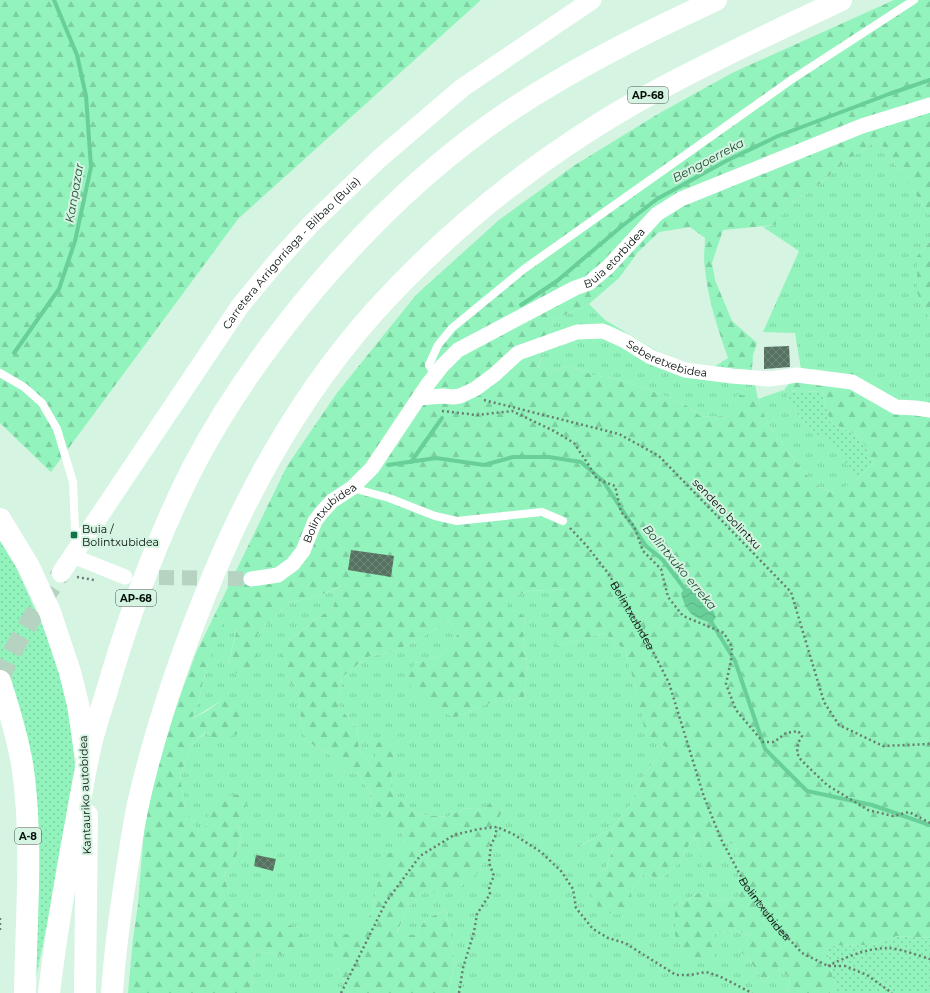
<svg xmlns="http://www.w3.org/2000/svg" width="930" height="993" font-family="Montserrat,sans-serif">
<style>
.grass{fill:url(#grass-tufts)}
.forest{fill:url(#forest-firs)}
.garden{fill:url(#garden-dots)}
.water{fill:url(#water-waves)}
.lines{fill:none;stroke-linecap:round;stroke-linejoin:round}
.stream{stroke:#68cf99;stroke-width:4}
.building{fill:url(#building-cross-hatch)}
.minor-tunnel{stroke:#b6d2c1;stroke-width:15;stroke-dasharray:15 8;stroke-linecap:butt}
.tertiary-tunnel{stroke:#b6d2c1;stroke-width:19;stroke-dasharray:19 10;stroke-linecap:butt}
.path{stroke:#687c70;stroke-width:2.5;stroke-dasharray:2 3;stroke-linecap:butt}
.service{stroke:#fff;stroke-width:8}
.minor{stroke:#fff;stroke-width:15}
.tertiary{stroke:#fff;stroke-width:19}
.motorway{stroke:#fff;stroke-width:22}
.poi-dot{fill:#127349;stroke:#d5f4e1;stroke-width:1.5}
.labels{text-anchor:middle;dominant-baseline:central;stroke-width:4;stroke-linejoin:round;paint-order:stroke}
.shield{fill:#d5f4e1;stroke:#43544a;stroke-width:1}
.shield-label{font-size:10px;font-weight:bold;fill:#050f09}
.street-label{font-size:11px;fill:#050f09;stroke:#d5f4e1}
.poi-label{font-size:11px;fill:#050f09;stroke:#d5f4e1;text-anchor:start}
.water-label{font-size:12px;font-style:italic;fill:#234e37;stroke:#d5f4e1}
</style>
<defs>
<pattern id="grass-tufts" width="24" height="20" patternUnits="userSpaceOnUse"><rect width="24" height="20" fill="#92f3bd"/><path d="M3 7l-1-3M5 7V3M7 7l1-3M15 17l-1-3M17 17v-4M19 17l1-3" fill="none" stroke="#7ccfa1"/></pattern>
<pattern id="forest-firs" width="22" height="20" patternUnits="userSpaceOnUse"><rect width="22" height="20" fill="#92f3bd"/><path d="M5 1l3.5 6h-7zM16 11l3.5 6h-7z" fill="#7ccfa1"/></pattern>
<pattern id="garden-dots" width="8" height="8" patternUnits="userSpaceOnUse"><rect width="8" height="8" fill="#92f3bd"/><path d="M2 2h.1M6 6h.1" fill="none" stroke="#7ccfa1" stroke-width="1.8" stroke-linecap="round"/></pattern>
<pattern id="water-waves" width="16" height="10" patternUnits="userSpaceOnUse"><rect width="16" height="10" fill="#68cf99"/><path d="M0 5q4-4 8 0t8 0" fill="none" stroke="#59b182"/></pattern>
<pattern id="building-cross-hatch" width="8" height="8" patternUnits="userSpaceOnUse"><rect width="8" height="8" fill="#557160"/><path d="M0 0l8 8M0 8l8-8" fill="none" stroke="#72867a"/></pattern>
</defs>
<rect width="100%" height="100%" fill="#d5f4e1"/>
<g class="grass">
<path d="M878,140l52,75v27l-13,14v37l13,26v81h-33l-58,-30 -38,-1 -6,-36 -32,-1 36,-81 -36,-24 12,-2 15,-21 28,-19 32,-27z"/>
<path d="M589,304l16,16 52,31 28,12 27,5 8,-5 6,4 26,2 6,30 26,-9 14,25 19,20 15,5 25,40 -22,13 -20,-8 -17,-21 -31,-42 -9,-23 -27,17 -29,1 -15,-11 -19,-9 -50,-18 -25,-4 -23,-9 -20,5 -12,-2 16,-49z"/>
<path d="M342,586l-9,21 -46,34v35l12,22 2,25 5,18 21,11 16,19 15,3 12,18 1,15 13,7 18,16 2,17 -28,43 -3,22 -38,48 14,33h-98l3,-23 1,-19 26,4 19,-27 -67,-15 -9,-39 10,-11 8,-26 -4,-12 -30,-3 -8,14 -15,-28 -5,-32 12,-31 14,-13 16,-32 -30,19 7,-20 7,-30 19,-55 12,14 -9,35 29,-6v-22l32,-33 27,-5z"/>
<path d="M566,589l-7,57 45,-13 21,17 12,43 28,53 -23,32 -12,28 -19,23 -32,17 34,1 -9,28 27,16 13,-17 17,5 17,-15 16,-28 6,15 6,-16 30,10 4,51 -21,6 -19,-10 -25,15v28l39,-2 20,-3 17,5 -12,15 12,12 12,20 16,-13 11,9 -2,15h-340l7,-30 -9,-53 -20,9 -11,16 -18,-1 9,-24 19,-20 20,4 16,-8 19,-15 23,-63 -20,2 -18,-2 -18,9 -30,-3 -26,-24 1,-24 8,-29 -26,31 -15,-18 -2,-21 -19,-24 4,-28 25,-20 25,-5 28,-13 28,-19 10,14 -17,22 -26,7 39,55 32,-14 38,-6 3,-36 -4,-25 2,-20 -25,-17 30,-9z"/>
</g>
<g class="forest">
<path d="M0,0h481l-243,219 -187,253 -51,-49z"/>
<path d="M894,0h36v215l-52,-75 -28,18 -32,27 -28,19 -15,21 -52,5 -11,33 3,17 17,41 25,22 -4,12 -1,14 -27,-2 -5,-4 8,-5c-10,-29 -20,-58 -23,-89 -2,-10 0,-21 0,-31l-15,-11 -31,5 -21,20 -19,26 -30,26 -35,16 -16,48 12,3 20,-5 23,9 25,4 50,18 19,9 15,11 29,-1 6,-22 21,5 9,23 31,42 17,21 19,8 23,-13 17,-18 -14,-25 -30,-15 -8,-30 -38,-2 17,-21 38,1 20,4 38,26h33v538l-33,-2 -25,9 -46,1 9,40 -5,7h-42l2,-15 -11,-9 -16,13 -12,-20 -12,-12 12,-15 -17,-5 -20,3 1,27 -27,2 -13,-27v-28l25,-15 19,10 21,-6 -4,-51 -30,-10 16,31 -20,5 -2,-20 -6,-15 -16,28 -17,15 -17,-5 -13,17 1,19 -17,5 -17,-8 -10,-20 16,-12 9,-27 -35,-1 33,-18 19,-23 12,-28 23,-32 -18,-5 -10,-48 -12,-43 -21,-17 -45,13 -12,-12 3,-26 16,-19 -36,2 -29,9 24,17 -2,20 4,25 -3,36 -38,6 -32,14 -25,-13 -24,-25 10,-17 26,-7 17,-22 -10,-14 -28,19 -28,13 -25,5 -25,20 -4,28 19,24 2,21 15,18 2,-25 25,-7 -9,30 -1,24 26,24 30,3 18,-9 18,2 10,-10 10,8 -23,63 -19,15 -16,9 -20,-5 -19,20 -9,23 18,2 11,-16 20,-9 9,53 -7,30h-99l-14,-33 -1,-23 22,-5 17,-20 3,-22 9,-35 19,-8 -2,-17 -16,-1 -2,-15 -13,-7 -1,-15 -12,-18 -15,-3 -16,-19 -21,-11 -5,-18 -2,-25 -12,-22 -7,-17 7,-18 46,-34 8,-21 -25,11 -27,5 -32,33v22l-13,18 -14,-4 -2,-7 9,-35 -12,-14 -19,54 -7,30 -7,20 15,-8 15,-11 18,8 -3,26 -22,8 -10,-10 -13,13 -12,31 5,32 15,27 8,-13 1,-24 42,-5 -13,32 4,12 -8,26 -10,11 9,38 67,16 4,20 -23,7 -26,-4 -1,19 -3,23h-123l5,-54 5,-35 6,-74 11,-53 15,-54 26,-70 91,-187 50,-73 79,-98 83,-75 76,-55 83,-51 74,-41z"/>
<path d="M930,242v77l-13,-26v-37z"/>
</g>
<g class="garden">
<path d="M784,390l38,2 8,30 30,15 14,25 -17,18 -25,-39 -15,-6 -19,-20z"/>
<path d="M0,541l15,24 33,73 12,38 11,48 5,56 -43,213 -25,-311 -8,-18z"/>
<path d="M897,936l33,2v55h-100l5,-7 -9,-40 46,-1z"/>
</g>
<path class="water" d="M685,588h5c11,7 21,16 26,29l-4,6c-19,-5 -26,-10 -31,-30z"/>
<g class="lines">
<g class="stream">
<path d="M521,305l36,-24 65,-55 35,-27 69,-38 52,-25 111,-42 41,-14"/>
<path d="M14,353l45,-64 16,-48 16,-74 -5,-71 -9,-41 -23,-55"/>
<path d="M411,462l31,-44"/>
<path d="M388,465l48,-7 48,7 29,-8h36l32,5 22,19 43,65 17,14 24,32"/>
<path d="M709,618l26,43 30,88 42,42 65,14 58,20"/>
</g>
</g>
<g class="building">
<path d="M789,346l1,21 -26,2v-22z"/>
<path d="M351,550l43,6 -3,21 -43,-7z"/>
<path d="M256,855l20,4 -3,12 -19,-5z"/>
</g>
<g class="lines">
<path class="minor-tunnel" d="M136,577l115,2"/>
<path class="tertiary-tunnel" d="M0,679c15,-38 39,-72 61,-106"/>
<g class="path">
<path d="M484,400l135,34 40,22 132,136 33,110 15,23 44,21 47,-2"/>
<path d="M442,411l35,4 35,-4 42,20 20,12 14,21 9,15 18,7 6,26 13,14 9,25 18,18 7,28 15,19 41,17 8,14 -1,13 -5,24 10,26 27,32h11l12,-9 12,-2 4,5 -4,7 -1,10 4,7 26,25 41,25 25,6 16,-4 21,11"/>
<path id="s1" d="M570,528l16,17 22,28 39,67 22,43 35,114 17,42 24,45 33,43 24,26 26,13h17l22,9 25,18"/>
<path d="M77,577l17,3"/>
<path d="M0,918v14"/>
<path d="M828,966c18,-9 39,-18 60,-18 11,0 31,8 42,11"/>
<path d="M341,993l45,-91 34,-46 34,-21 25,-6 18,-2 16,7 28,18 20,19 12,18 3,19 17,21 15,9 17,5 51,32h14l16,-3 13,4 33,17"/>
<path d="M459,993l4,-25 11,-36 3,-18 13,-20 -1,-7 5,-11 -5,-13 2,-18 4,-8 2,-10"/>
</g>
<g class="service">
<path d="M0,373l24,14 18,16 15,26 16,53 2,47 8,10"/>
<path d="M435,375l-6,-10 9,-20 14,-17 72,-59 267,-189 123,-80"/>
<path d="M352,488l37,10 46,18 22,5 85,-9 21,9"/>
</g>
<g class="minor">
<path id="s2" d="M419,398l24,-2 10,1 7,-1 15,-7 19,-14 24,-22 59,-21 26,-1 22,10 26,16 34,13 47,6 38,3 27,-4 55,7 44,25 20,1 14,2"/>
<path d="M73,556l52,21"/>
<path id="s3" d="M251,579l27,-4 15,-11 10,-13 12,-30 7,-9 10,-11 20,-13 20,-20 56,-84 14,-18 16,-16 117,-62 14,-5 19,-16 49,-53 24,-15 181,-73 68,-21"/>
</g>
<path class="tertiary" id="s4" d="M61,573l179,-267 39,-47 33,-36 68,-65 82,-70 130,-88"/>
<g class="motorway">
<path d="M0,519l28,46 22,47 20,60 8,32 7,48"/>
<path d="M0,681c9,28 19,61 23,89 10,74 3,149 2,223"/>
<path d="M49,993c7,-59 17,-117 28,-176 4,-22 8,-46 13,-68 4,-19 10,-37 16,-55 22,-77 50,-153 86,-225 33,-64 75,-123 121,-178 59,-70 125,-133 201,-183 64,-42 132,-76 202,-108"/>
<path d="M85,993l2,-178"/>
<path d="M112,993c3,-44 9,-87 16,-130 3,-20 6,-40 10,-59 16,-70 39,-139 66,-206 41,-104 96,-203 171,-287 50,-55 106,-105 166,-148 34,-24 69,-47 106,-67 63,-35 129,-65 194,-96"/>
</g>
</g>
<rect class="poi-dot" x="70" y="531" width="8" height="8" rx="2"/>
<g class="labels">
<g class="shield">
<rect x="628" y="87" width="40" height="16" rx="3"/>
<rect x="116" y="590" width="40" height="16" rx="3"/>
<rect x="15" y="828" width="26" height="16" rx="3"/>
</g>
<g class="shield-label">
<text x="648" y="95">AP-68</text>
<text x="136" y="598">AP-68</text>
<text x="28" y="836">A-8</text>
</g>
<g class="street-label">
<text stroke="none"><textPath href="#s4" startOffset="395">Carretera Arrigorriaga - Bilbao (Buia)</textPath></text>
<text stroke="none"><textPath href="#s3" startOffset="502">Buia etorbidea</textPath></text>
<text stroke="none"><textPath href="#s2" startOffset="273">Seberetxebidea</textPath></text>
<text transform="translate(727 514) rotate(46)">sendero bolintxu</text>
<text stroke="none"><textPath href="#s3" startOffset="110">Bolintxubidea</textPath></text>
<text stroke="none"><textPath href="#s1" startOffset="108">Bolintxubidea</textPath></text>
<text transform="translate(85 795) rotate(-92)">Kantauriko autobidea</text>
<text stroke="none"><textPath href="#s1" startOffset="432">Bolintxubidea</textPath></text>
</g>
<g class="poi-label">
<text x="82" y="529">Buia /<tspan x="82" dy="13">Bolintxubidea</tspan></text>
</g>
<g class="water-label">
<text transform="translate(708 160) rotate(-28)">Bengoerreka</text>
<text transform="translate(74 193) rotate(-80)">Kanpazar</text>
<text transform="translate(680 567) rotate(50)">Bolintxuko erreka</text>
</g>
</g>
</svg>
